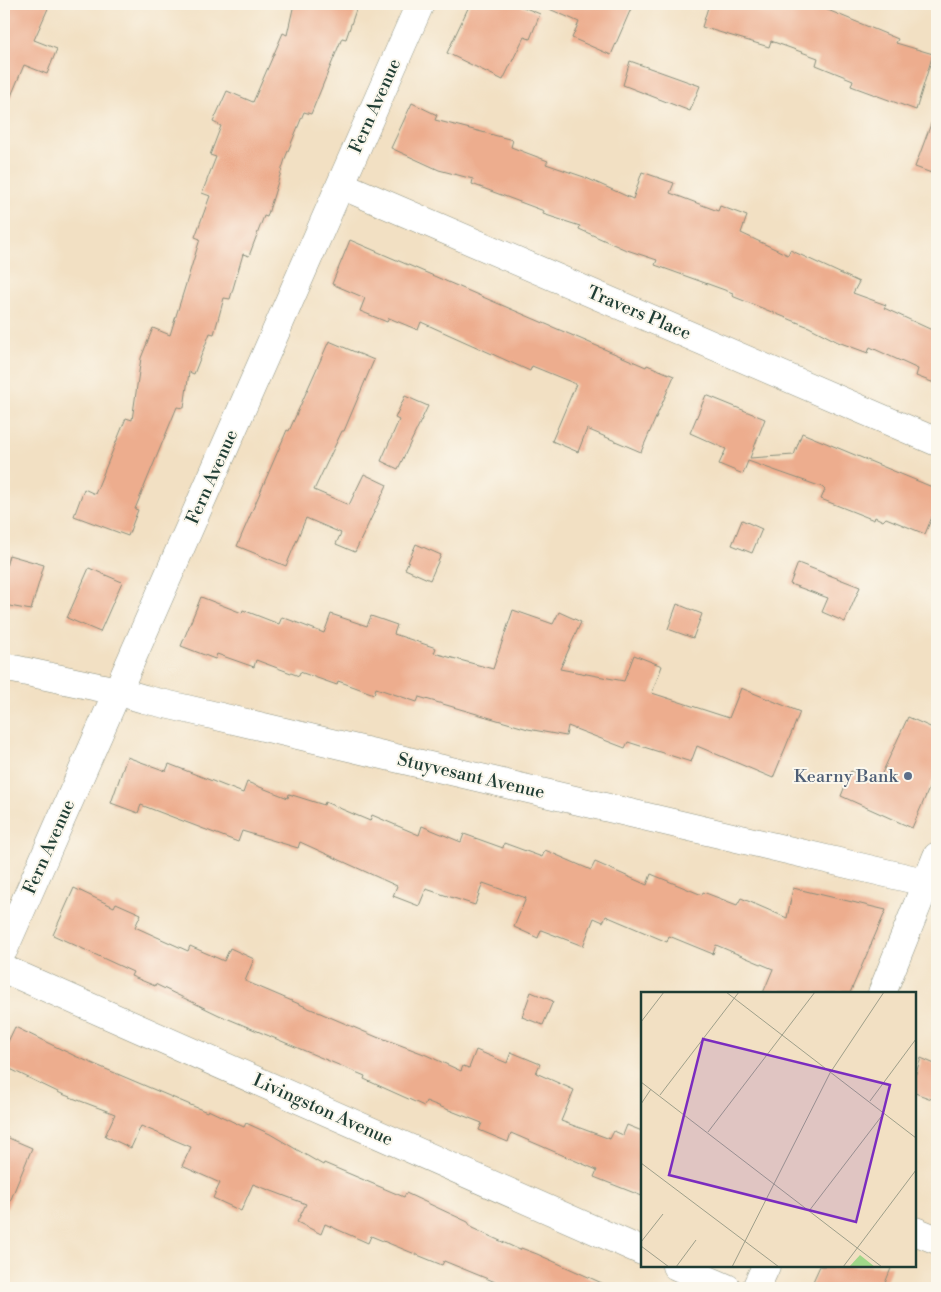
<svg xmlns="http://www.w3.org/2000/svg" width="941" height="1292" font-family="'Libre Bodoni',serif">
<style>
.building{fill:#edad8e}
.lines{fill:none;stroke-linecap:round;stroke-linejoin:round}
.minor-casing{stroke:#888e7c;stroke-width:29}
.minor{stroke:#fff;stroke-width:28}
.service-dot{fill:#5c6f8a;stroke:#fbf7ec;stroke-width:2}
.labels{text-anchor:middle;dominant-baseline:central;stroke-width:4;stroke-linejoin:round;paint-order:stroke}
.street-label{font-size:18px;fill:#1f3d34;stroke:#fbf7ec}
.service-label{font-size:18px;fill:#4e5e75;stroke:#fbf7ec;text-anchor:end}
.inset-road{fill:none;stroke:#9e9f8a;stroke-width:1}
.view{fill:#7b2cbf;fill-opacity:0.15;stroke:#7b2cbf;stroke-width:2.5}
.inset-edge{fill:none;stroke:#1f3d34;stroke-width:2.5}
</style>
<rect width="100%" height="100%" fill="#fbf7ec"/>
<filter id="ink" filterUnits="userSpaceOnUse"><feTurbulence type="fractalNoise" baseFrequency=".02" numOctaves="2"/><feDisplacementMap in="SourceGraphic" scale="10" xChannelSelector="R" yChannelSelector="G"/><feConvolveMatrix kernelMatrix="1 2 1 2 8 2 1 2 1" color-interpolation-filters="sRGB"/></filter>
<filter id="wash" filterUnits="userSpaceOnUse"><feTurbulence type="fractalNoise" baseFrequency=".0096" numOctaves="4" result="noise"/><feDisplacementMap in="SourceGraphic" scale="20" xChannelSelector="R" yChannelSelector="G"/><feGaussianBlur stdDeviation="1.12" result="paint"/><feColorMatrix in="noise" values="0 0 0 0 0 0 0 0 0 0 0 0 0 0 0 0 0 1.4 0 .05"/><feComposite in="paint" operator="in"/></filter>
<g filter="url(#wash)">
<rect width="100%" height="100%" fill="#f2e0c3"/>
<g id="blocks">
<g class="building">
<path d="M4,4h46l-16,36 23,9 -10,25 -23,-9 -20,48z"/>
<path d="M294,4h64l-12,35 -4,-1 -31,76 -7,-2 -18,44 -19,61 -3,-1 -15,40 -6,-2 -13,45 -6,-1 -10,36 -4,-1 -16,41 -5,-2 -5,36 -7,-1 -42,102 3,1 -10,26 -54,-20 10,-27 11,5 31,-76 6,2 9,-62 12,-30 17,7 30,-96 -5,-2 15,-41 -8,-3 14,-36 -6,-2 11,-29 -8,-4 14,-31 26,11 30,-69 4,2z"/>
<path d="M470,4h46l24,10 -10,25 -6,-2 -21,43 -56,-27z"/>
<path d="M538,4h95l-22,51 -39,-17 7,-16z"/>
<path d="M709,4h115l-1,4 75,31 -2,4 37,11 -17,56 -65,-24 2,-6 -37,-15 2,-7 -47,-17 -2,6 -67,-20z"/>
<path d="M630,61l70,25 -10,25 -67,-26z"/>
<path d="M412,103l25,12 -2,5 78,20 -2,7 37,14 -2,3 38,13 49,22 9,-27 32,11 -4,10 48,18 2,-5 27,10 -6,17 47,22 2,-5 69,32 -6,11 33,12 -2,3 48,22 2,-6h3v60l-21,-8 2,-7 -48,-22 -2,6 -30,-11 -29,-15 -77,-31 1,-3 -78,-28 2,-5 -33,-11 -45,-20 1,-3 -37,-12 1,-3 -72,-27 1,-5 -34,-9 -48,-22z"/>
<path d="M935,113l2,1v61l-22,-8z"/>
<path d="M350,240l296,127 1,-2 27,11 -33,76 -54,-23 -9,23 -26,-11 24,-57 -44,-18 -2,5 -109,-49 -3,8 -29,-12 -2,4 -27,-11 5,-13 -33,-14z"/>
<path d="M329,341l45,19 -30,71h-2l-28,59 35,15 15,-31 23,11 -32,67 -19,-8 5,-11 -35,-15 -20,48 -49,-20 50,-116 2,1z"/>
<path d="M706,395l59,24 -15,39 44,-3 8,-22 135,56v16l-12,29 -39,-16 -3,3 -8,-4 -1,3 -53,-21 4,-9 -3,-3 -74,-26 -5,13 -24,-10 7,-15 -36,-16z"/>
<path d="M405,396l23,10 -30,63 -17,-8 18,-41 -4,-2z"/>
<path d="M742,520l20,9 -10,24 -20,-8z"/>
<path d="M416,544l25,11 -11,25 -25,-11z"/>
<path d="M9,555l35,10 -13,45 -27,-5v-30z"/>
<path d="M798,563l62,24 -15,35 -23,-10 6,-14 -38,-14z"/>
<path d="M89,568l33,14 -22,50 -33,-14z"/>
<path d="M201,597l41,16 1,-3 36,14 3,-7 42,16 7,-19 36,12 4,-10 26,9 -3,9 42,14 -2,5 59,16 20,-59 40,14 6,-12 22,10 -21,47 64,12 10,-26 28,11 -10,27 77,25 12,-30 59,24 -27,66 -76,-32 -6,16 -63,-20 -3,6 -57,-22 -2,10 -38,-7 -109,-32 -2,5 -41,-14 -2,6 -36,-13 -1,4 -37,-13 -1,4 -43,-16 -2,7 -37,-13 -2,5 -34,-13z"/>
<path d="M677,604l25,10 -9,24 -25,-9z"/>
<path d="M908,717l29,13v40l-25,58 -71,-32 10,-25 27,11z"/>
<path d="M127,757l39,14 3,-7 74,29 4,-11 41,16 1,-4 35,11 1,-3 45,19 2,-6 47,20 3,-9 39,16 3,-8 39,14 1,-5 38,14 3,-7 46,20 4,-8 52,23 4,-11 51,21 1,-3 34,13 4,-7 46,20 6,-30 93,22 -36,83h-87l10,-24 -57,-24 -3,9 -44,-18 -2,6 -61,-26 -3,6 -9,-4 -11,28 -42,-16 -3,8 -24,-11 12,-29 -43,-15 -8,22 -49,-16 -7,17 -26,-10 4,-10 -97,-44 -2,6 -56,-17 -4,11 -97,-37 -3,8 -27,-10z"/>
<path d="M74,888l40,19 2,-4 25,11 -6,13 53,24 2,-5 34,15 6,-13 24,11 -9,22 134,57v-1l45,17 37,17 2,-5 6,2 7,-18 31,13 4,-11 29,12 -4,9 38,17 -13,31 49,18 4,-8 9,4 4,-10 15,6v65l-48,-19 3,-7 -86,-37 -3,9 -29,-12 3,-7 -56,-22 -2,5 -60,-27 1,-3 -146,-61 -64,-31v2l-24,-10 2,-4 -80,-37z"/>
<path d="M531,992l22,9 -10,24 -21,-8z"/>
<path d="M15,1027l60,29 132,56 1,-2 36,17 2,-4 24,11 53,31 1,-2 80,34 2,-4 62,29 4,6 48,22 1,-2 16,6 76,34h-103l-66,-27 -2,4 -71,-29 -3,7 -43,-19 -4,10 -24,-12 9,-18 -53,-20 -12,27 -28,-13 7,-15 -38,-17 9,-19 -50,-21 -10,22 -26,-12 10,-22 -53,-20 -58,-28v-16z"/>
<path d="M921,1058l16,7v36l-22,-8v-17z"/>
<path d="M4,1136l28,12 -28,68z"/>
<path d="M820,1266h72l-9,22h-73z"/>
</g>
</g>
</g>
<g filter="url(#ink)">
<use href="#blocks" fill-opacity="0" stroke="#888e7c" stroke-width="1"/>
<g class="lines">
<defs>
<g id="minor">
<path d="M341,185l596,257"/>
<path d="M4,667l113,24 27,8 793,186"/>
<path d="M4,949l416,-945"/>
<path d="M4,969l638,282"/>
<path d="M882,993l55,-137"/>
<path d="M915,1231l22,9"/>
<path d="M676,1266l51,22"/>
<path d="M756,1288l10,-22"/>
</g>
</defs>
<use href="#minor" class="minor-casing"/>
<use href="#minor" class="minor"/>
</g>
</g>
<circle class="service-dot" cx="908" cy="776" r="5"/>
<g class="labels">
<g class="street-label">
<text transform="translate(375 106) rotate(-66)">Fern Avenue</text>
<text transform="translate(639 313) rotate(23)">Travers Place</text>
<text transform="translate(212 477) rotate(-66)">Fern Avenue</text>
<text transform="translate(471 776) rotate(13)">Stuyvesant Avenue</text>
<text transform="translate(49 847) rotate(-66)">Fern Avenue</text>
<text transform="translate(323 1110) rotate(24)">Livingston Avenue</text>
</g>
<g class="service-label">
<text x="898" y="776">Kearny Bank</text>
</g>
</g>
<g transform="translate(641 992)">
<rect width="275" height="275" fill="#f2e0c3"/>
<path d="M219,263l15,12h-26z" fill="#a0d789"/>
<path class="inset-road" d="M85,0l190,146M0,30l23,-30M0,90l241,185M19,103l79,-103M229,109l46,-62M0,112l10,-15M67,140l107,-140M0,171l138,104M168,219l75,-98M0,250l22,-28M0,254l28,21M35,275l20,-27M91,275l98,-194 54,-81M202,275l73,-97"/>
<path class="view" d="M62,47l187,46 -34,137 -187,-47z"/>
<rect width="275" height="275" class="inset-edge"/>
</g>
<rect width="941" height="1292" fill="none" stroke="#fbf7ec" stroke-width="20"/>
</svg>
